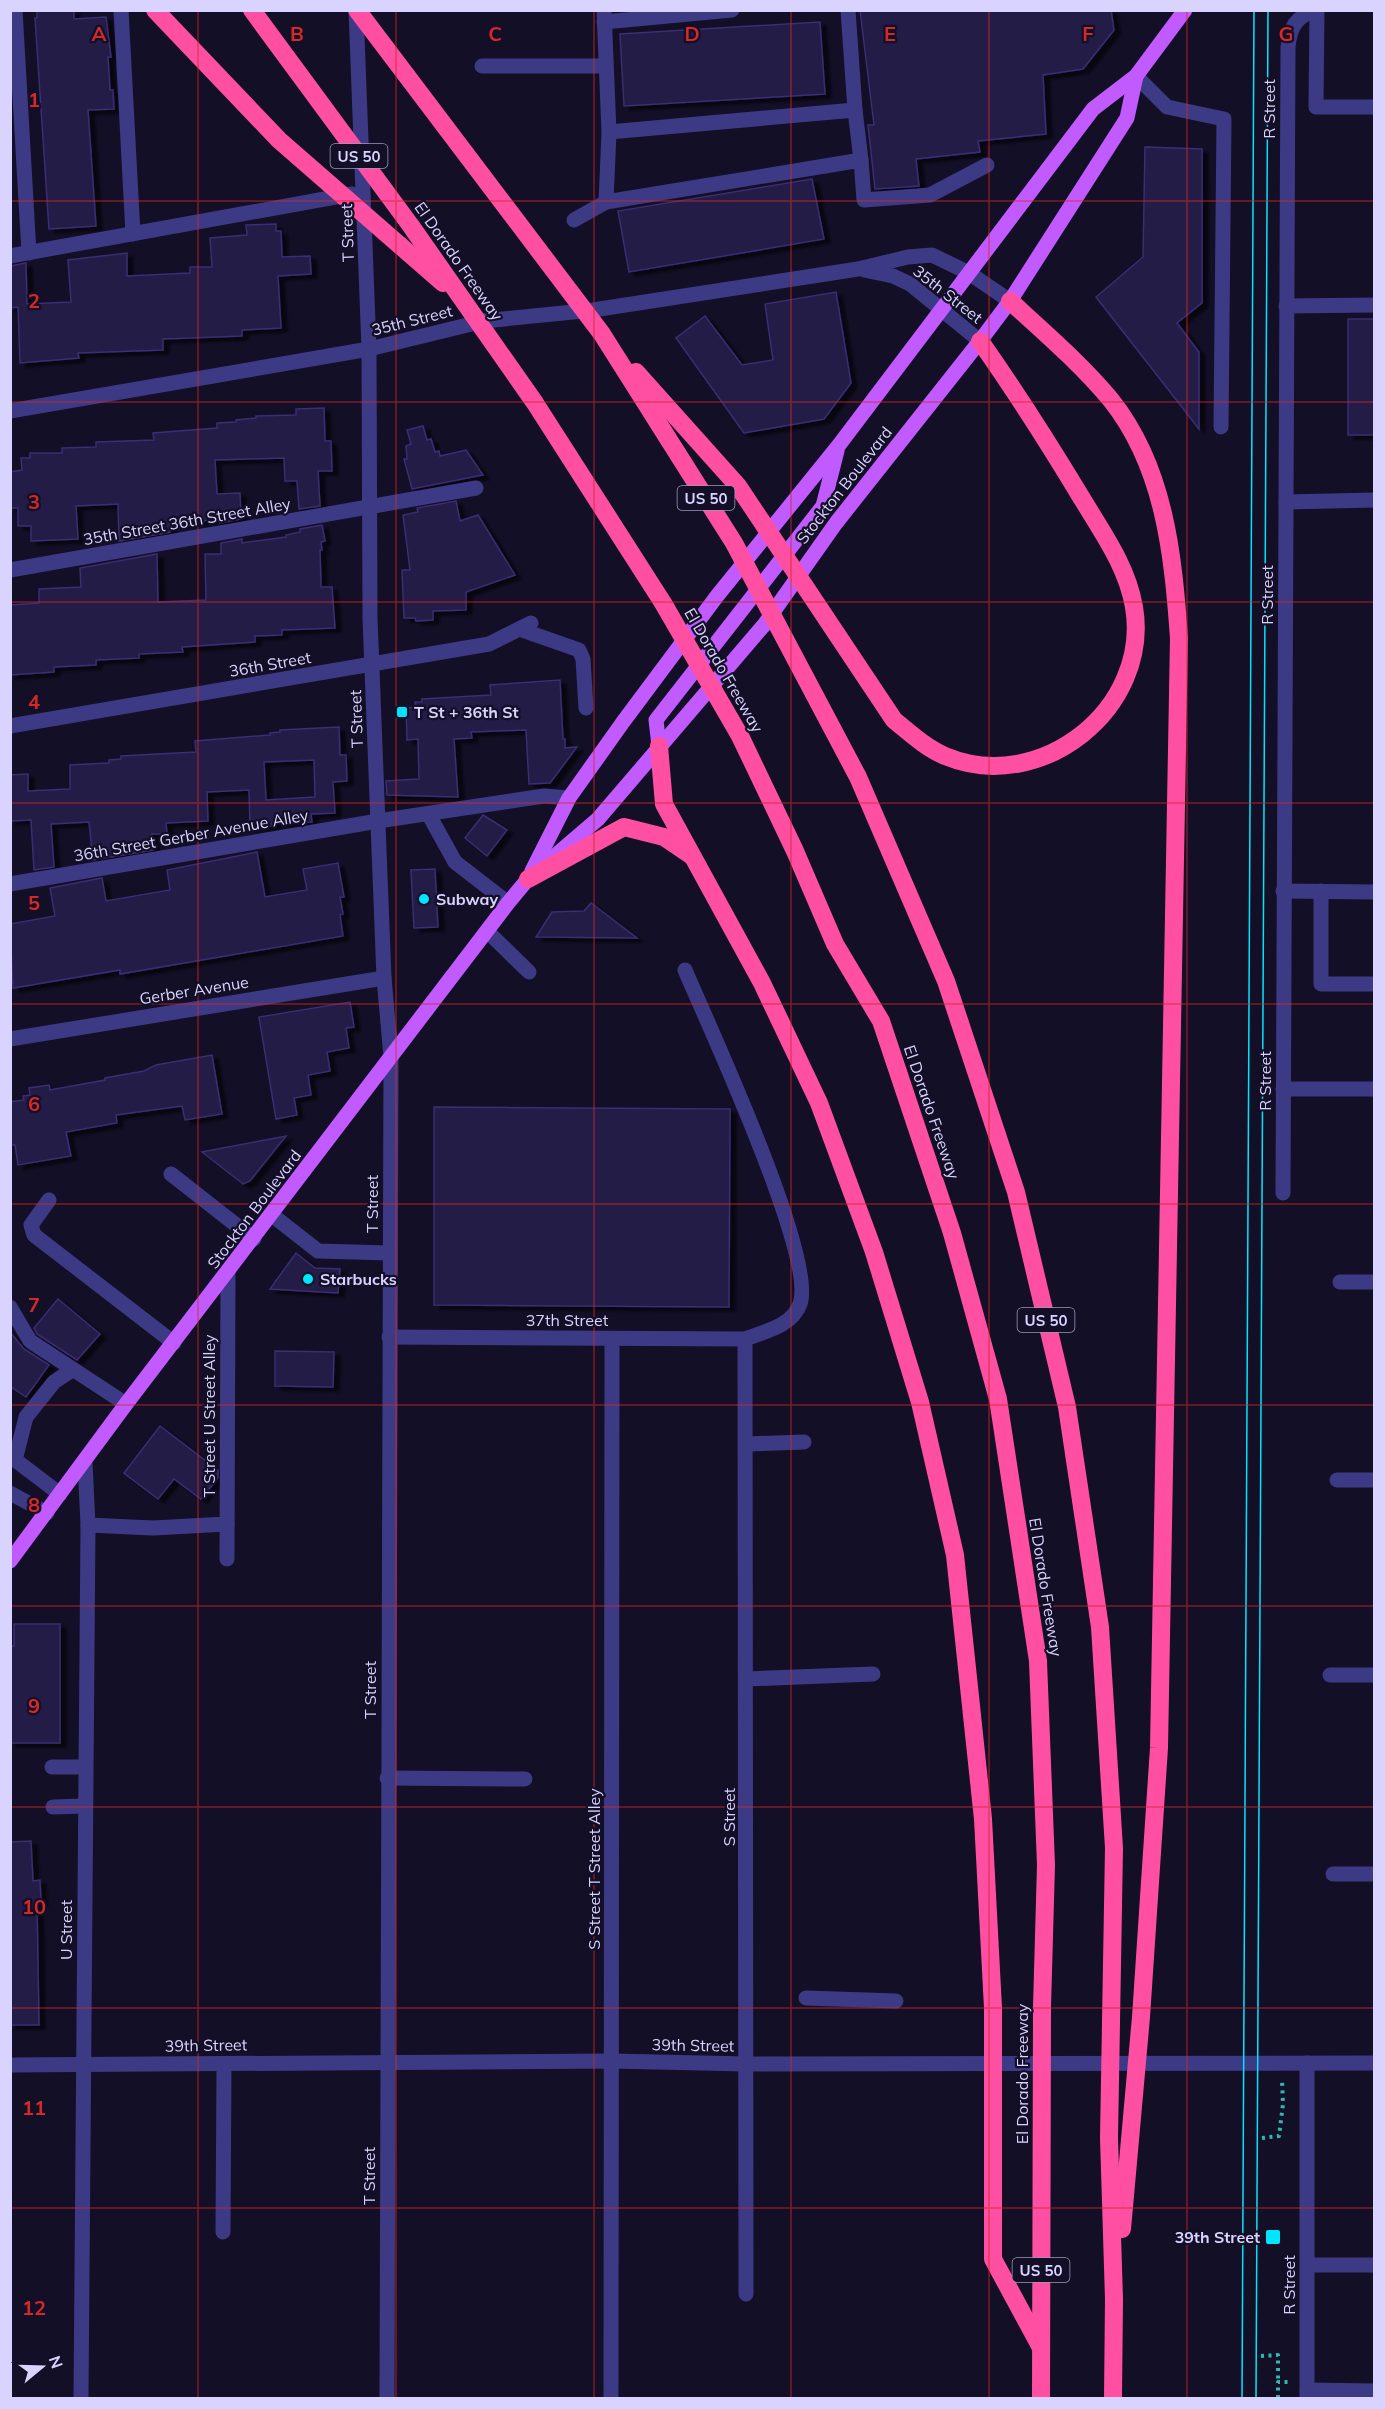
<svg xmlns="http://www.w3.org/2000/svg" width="1385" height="2409" font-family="Mulish,sans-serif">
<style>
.building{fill:#241b47;stroke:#3b2d73;stroke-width:1.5;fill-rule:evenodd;filter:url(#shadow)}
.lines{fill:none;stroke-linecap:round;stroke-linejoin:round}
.path{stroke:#2fb8b0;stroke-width:4;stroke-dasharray:3 4.5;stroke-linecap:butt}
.minor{stroke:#3d3a85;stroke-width:15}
.major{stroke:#c25bff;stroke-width:15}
.highway{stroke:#ff4fa3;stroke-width:18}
.tram{stroke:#00e5ff;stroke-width:1.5}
.grid{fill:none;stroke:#d62828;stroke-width:1.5;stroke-opacity:0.55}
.poi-dot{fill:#00e5ff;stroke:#130f26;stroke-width:2}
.labels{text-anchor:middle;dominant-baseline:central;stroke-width:4.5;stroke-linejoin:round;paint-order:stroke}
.shield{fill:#130f26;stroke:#9e99be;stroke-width:1.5}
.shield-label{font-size:15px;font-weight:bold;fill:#d9d4ff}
.street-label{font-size:16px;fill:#d9d4ff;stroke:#130f26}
.poi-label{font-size:16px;font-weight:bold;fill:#d9d4ff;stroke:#130f26;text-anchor:start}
.grid-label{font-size:20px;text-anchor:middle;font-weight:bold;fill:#d62828;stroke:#130f26;stroke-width:4.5;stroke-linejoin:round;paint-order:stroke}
</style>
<defs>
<filter id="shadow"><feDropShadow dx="6" dy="4" stdDeviation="1.5" flood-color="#0009"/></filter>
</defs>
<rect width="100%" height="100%" fill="#130f26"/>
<g class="building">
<path d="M37,10h37v9l32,-2 5,40h-3l2,33h3l1,19 -26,1 8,116 -47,3 -14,-211h2z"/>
<path d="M860,10h251l3,20 -31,39 -40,6 3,59 -68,7 2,11 -64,7 3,27 -44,3 -7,-64h6z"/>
<path d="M820,22l5,72 -201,12 -4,-72z"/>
<path d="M1145,147l57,2v154l-25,20 22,29v77l-103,-132 47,-40z"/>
<path d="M812,179l12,60 -195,33 -11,-61z"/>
<path d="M276,224v7h5l1,26 28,-1 1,18 -33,2 3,52 -39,2v6l-79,3v11l-85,3 1,5 -59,5 -2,-56 -8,1v-42l16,-3 1,41 44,-2 -3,-42 59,-7v23l63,-3v-6h22l-2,-29 37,-3 -1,-10z"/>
<path d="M836,292l15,91 -27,36 -80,14 -68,-95 29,-22 37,49 31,-5 -8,-56z"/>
<rect x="1348" y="319" width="26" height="116"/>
<path d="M324,408l1,33h6l1,30h-14l2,35 -21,3 -2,-28h-12l-1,-23 -69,2 2,34 23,-1 1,26 -21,4v-3l-50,2v10l-51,9 -1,-37 -42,2 2,33 -47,2v-15h-13v-18h-8v-36l12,-2 -1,-12h9v-5h32v-5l34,-1v-5l58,-2 -1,-7 64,-5v-5l19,-1v-2l20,-2v-2l40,-1v-6z"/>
<path d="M423,426l4,14 4,-1 4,13 4,-1 1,5 26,-6 17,25 -71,14 -8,-30h3l-1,-13 5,-2 -4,-14z"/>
<path d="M456,501l4,20 18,-6 37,60 -49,17v18l-33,1v9l-17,1 -1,-3h-11l-2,-48h8l-7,-55 15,-3 -1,-4z"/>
<path d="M322,525l3,16 -4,1 1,8h-2l1,37h11l3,41 -53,2v5l-27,1v6l-73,5 1,5 -44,2v4l-43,2v5l-42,2v5l-44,3v-70l29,-2v-14l42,-2 -1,-19 77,-14 1,48 48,-2 -1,-46h16v-11l21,-4v4l44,-6v-2l14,-3v-3z"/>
<path d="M560,680l3,59h2v9l12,-1 -27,36 -21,1 -3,-54 -55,2 1,6 -18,1 4,58 -71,-2 -1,-14 33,-2 -1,-40 -11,1 -1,-32 9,-1v-5h7v-3l69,-4 -1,-10z"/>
<path d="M339,727l1,28h6l1,26 -14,1 2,31 -24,1 1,8 -40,1v3l-22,1 -1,-37 -42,2 1,29 -42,2 1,11h-15l1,16 -60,10 -4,-38 -38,2 3,43 -20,3 -3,-50 -21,1v-46l18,-1v17l42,-2v-24l39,-2v-3l12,-1v-3l75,-4 -1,-11 75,-6v-2l10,-1v-2zM314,760l1,37 -49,3 -2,-38z"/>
<path d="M483,815l24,15 -20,26 -22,-18z"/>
<path d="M257,852l8,45 42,-7 -4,-21 35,-6 6,34h-4l3,17 -3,1 3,21 -223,38v-4l-107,18 -3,-64 45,-8 -5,-28 52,-10 4,23 64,-11 -3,-20z"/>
<path d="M435,869l3,58 -24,1 -3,-58z"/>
<path d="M591,903l46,35 -101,-1 16,-25 32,-1z"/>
<path d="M350,1002l4,25 -8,1 3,20 -22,4 3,19 -22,4 3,20 -17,3 3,17 -21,4 -17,-102z"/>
<path d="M212,1055l10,59 -37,6 -3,-14 -66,9 1,8 -51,9 5,24 -53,9 -3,-20h-5v-43l14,-2 -1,-4 7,-1 -1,-7 20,-3 1,5 55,-10v-2l39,-7 12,-6z"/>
<path d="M434,1107l296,2 -1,198 -295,-2z"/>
<path d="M286,1136l-36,45 -7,3 -41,-32z"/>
<path d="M296,1253l19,15 25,1 -2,24 -68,-4z"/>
<path d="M58,1299l42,35 -23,26 -40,-26 -3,-6z"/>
<path d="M10,1332l14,17 25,16 -23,32 -16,-11z"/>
<path d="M275,1351l59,1 -1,35 -58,-1z"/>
<path d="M160,1426l58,44v8l-17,21 -27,-20 -16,20 -34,-26z"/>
<path d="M14,1624h46v119h-50v-97h4z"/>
<path d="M31,1841l2,40 7,-1 1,22 -4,1 2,122h-29v-183z"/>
</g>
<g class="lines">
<g class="path">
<path d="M1262,2138l17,-2 4,-32 -1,-25"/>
<path d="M1261,2356l17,-1v27"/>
<path d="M1278,2398v-16h13"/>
</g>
<g class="minor">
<path d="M15,10l14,243"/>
<path d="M121,10l12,224"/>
<path d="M356,10l13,339 1,269 14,360 7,79 -4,1341"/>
<path d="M604,10l5,122 246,-22 -7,-100"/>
<path d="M1317,10l-1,97h58"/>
<path d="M604,22l128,-12"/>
<path d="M482,66h124"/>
<path d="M1136,76l31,31 57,12 -3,308"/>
<path d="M609,132l-3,70 255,-42 -6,-50"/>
<path d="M861,160l3,40 66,-5 57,-30"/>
<path d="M574,220l32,-18"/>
<path d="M10,256l342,-62"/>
<path d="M864,270l29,6 17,8 70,57"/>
<path d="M1286,306l88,-1"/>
<path d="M10,411l359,-62 115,-28 109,-11 265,-41 50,-12 24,-2 37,18 41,28"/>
<path d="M1286,502l88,-2"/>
<path d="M10,570l466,-82"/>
<path d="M519,629l60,21 4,9 3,49"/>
<path d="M10,726l479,-82 42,-21"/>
<path d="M429,815l26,47 53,41"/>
<path d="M10,884l368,-63 166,-25 25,2"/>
<path d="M1283,891l91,1"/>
<path d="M1321,891v93h53"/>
<path d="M488,932l41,40"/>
<path d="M10,1039l374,-61"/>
<path d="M1283,1089h91"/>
<path d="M171,1174l83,65"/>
<path d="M1283,1193l5,-1146c2,-20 8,-30 27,-37"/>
<path d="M49,1200l-18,25 3,10 140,108"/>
<path d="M272,1215l46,36 71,2"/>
<path d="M1340,1282h34"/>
<path d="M10,1307l20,34 96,63"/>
<path d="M389,1337l356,2c21,-8 47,-13 55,-35 17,-46 -92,-280 -115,-334"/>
<path d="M745,1339l1,955"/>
<path d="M746,1444l58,-2"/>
<path d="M10,1456l50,38"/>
<path d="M15,1460l11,-43 28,-35 18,-12"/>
<path d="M1337,1480h37"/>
<path d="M10,1493l37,20"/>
<path d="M88,1525l65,3 74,-4"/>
<path d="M227,1559l1,-286"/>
<path d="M1330,1675h44"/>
<path d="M746,1679l127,-5"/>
<path d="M52,1767h33"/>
<path d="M387,1778l138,1"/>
<path d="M53,1807l31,-1"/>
<path d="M1333,1874h41"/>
<path d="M806,1998l90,3"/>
<path d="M1307,2063v335"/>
<path d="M10,2065l602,-4 134,3 628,-1"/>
<path d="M223,2232l1,-168"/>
<path d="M1308,2265h66"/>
<path d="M1307,2390l67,1"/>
<path d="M81,2398l7,-873 -3,-63"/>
<path d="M611,2398l1,-1059"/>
</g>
<g class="major">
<path d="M659,746l-3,-26 167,-214 14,-55"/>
<path d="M532,871l37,-73 54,-76 94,-126 122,-151 254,-336 43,-33 49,-66"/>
<path d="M10,1561l116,-157 382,-501 20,-24 70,-60 166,-194 72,-102 144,-182 30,-40 117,-183 9,-42"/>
</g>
<g class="highway">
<path d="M155,10l124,130 164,143"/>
<path d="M252,10l159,216 124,177 128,200 77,133 55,115 40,93 46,77 71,212 46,166 40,262 8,204 -4,142 -1,391"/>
<path d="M357,10l245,324 132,209 124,234 88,204 70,211 51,215 33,220 14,221 -5,290 5,161 -1,99"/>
<path d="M1010,301c34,31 71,63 101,99 54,68 62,155 68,238l-20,1110 -18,269 -19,212"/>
<path d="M636,372l102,114 156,234c16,13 32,28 51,36 96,40 206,-48 189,-149 -7,-41 -32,-75 -53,-110 -32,-53 -65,-105 -101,-156"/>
<path d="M659,746l5,58 98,179 57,120 55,149 46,150 35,153 28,264 10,189v251l47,87"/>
<path d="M528,879l96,-52 40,10 28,19"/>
</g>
<g class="tram">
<path d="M1242,2398l12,-2388"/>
<path d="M1256,2398l12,-2388"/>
</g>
</g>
<path class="grid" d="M198,10v2388M396,10v2388M594,10v2388M791,10v2388M989,10v2388M1187,10v2388M10,201h1364M10,402h1364M10,602h1364M10,803h1364M10,1004h1364M10,1204h1364M10,1405h1364M10,1606h1364M10,1807h1364M10,2008h1364M10,2208h1364"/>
<g class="poi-dot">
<rect x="396" y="706" width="12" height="12" rx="3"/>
<circle cx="424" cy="899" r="6"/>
<circle cx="308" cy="1279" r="6"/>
<rect x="1265" y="2229" width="16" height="16" rx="3"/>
</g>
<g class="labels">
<g class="shield">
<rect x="330.5" y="144" width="57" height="24" rx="4.5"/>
<rect x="677.5" y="486" width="57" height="24" rx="4.5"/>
<rect x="1017.5" y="1308" width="57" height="24" rx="4.5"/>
<rect x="1012.5" y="2258" width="57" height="24" rx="4.5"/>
</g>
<g class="shield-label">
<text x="359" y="156">US 50</text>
<text x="706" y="498">US 50</text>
<text x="1046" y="1320">US 50</text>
<text x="1041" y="2270">US 50</text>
</g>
<g class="street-label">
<text transform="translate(1269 109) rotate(-90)">R Street</text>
<text transform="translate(347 233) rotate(-92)">T Street</text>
<text transform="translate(459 261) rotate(55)">El Dorado Freeway</text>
<text transform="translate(948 294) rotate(38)">35th Street</text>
<text transform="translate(412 320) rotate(-14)">35th Street</text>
<text transform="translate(844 485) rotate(-52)">Stockton Boulevard</text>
<text transform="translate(187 521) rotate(-10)">35th Street 36th Street Alley</text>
<text transform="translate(1267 595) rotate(-90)">R Street</text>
<text transform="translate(270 664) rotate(-10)">36th Street</text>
<text transform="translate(724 670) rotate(60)">El Dorado Freeway</text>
<text transform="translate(356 719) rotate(-92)">T Street</text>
<text transform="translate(191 835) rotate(-10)">36th Street Gerber Avenue Alley</text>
<text transform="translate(194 990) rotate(-9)">Gerber Avenue</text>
<text transform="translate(1265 1081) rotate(-90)">R Street</text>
<text transform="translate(932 1112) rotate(71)">El Dorado Freeway</text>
<text transform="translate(372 1204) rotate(-90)">T Street</text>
<text transform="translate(254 1209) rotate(-53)">Stockton Boulevard</text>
<text x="567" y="1320">37th Street</text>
<text transform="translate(209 1416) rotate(-90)">T Street U Street Alley</text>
<text transform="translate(1046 1587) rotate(81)">El Dorado Freeway</text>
<text transform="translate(370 1690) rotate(-90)">T Street</text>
<text transform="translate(729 1817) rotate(-90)">S Street</text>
<text transform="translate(594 1869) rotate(-90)">S Street T Street Alley</text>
<text transform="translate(66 1930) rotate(-90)">U Street</text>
<text transform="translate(206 2045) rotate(-1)">39th Street</text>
<text transform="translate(693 2045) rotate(1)">39th Street</text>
<text transform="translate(1022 2074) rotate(-90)">El Dorado Freeway</text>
<text transform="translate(369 2176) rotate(-90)">T Street</text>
<text transform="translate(1289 2285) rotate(-90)">R Street</text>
</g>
<g class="poi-label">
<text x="414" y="712">T St + 36th St</text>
<text x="436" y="899">Subway</text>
<text x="320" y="1279">Starbucks</text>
<text x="1260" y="2237" text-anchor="end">39th Street</text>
</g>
</g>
<g class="grid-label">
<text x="99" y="41">A</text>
<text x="297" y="41">B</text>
<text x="495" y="41">C</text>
<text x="692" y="41">D</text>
<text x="890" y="41">E</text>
<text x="1088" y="41">F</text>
<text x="1286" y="41">G</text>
<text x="34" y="107">1</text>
<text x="34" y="308">2</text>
<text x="34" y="509">3</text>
<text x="34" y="709">4</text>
<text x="34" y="910">5</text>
<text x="34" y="1111">6</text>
<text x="34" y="1312">7</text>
<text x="34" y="1512">8</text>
<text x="34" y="1713">9</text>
<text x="34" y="1914">10</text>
<text x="34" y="2115">11</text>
<text x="34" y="2315">12</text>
</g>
<rect width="1385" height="2409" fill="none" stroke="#d9d4ff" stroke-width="24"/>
<g transform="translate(42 2367) rotate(71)" stroke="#130f26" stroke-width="4.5" paint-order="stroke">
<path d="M0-4.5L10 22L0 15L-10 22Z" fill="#d9d4ff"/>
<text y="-9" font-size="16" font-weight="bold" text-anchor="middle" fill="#d9d4ff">N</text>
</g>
</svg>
